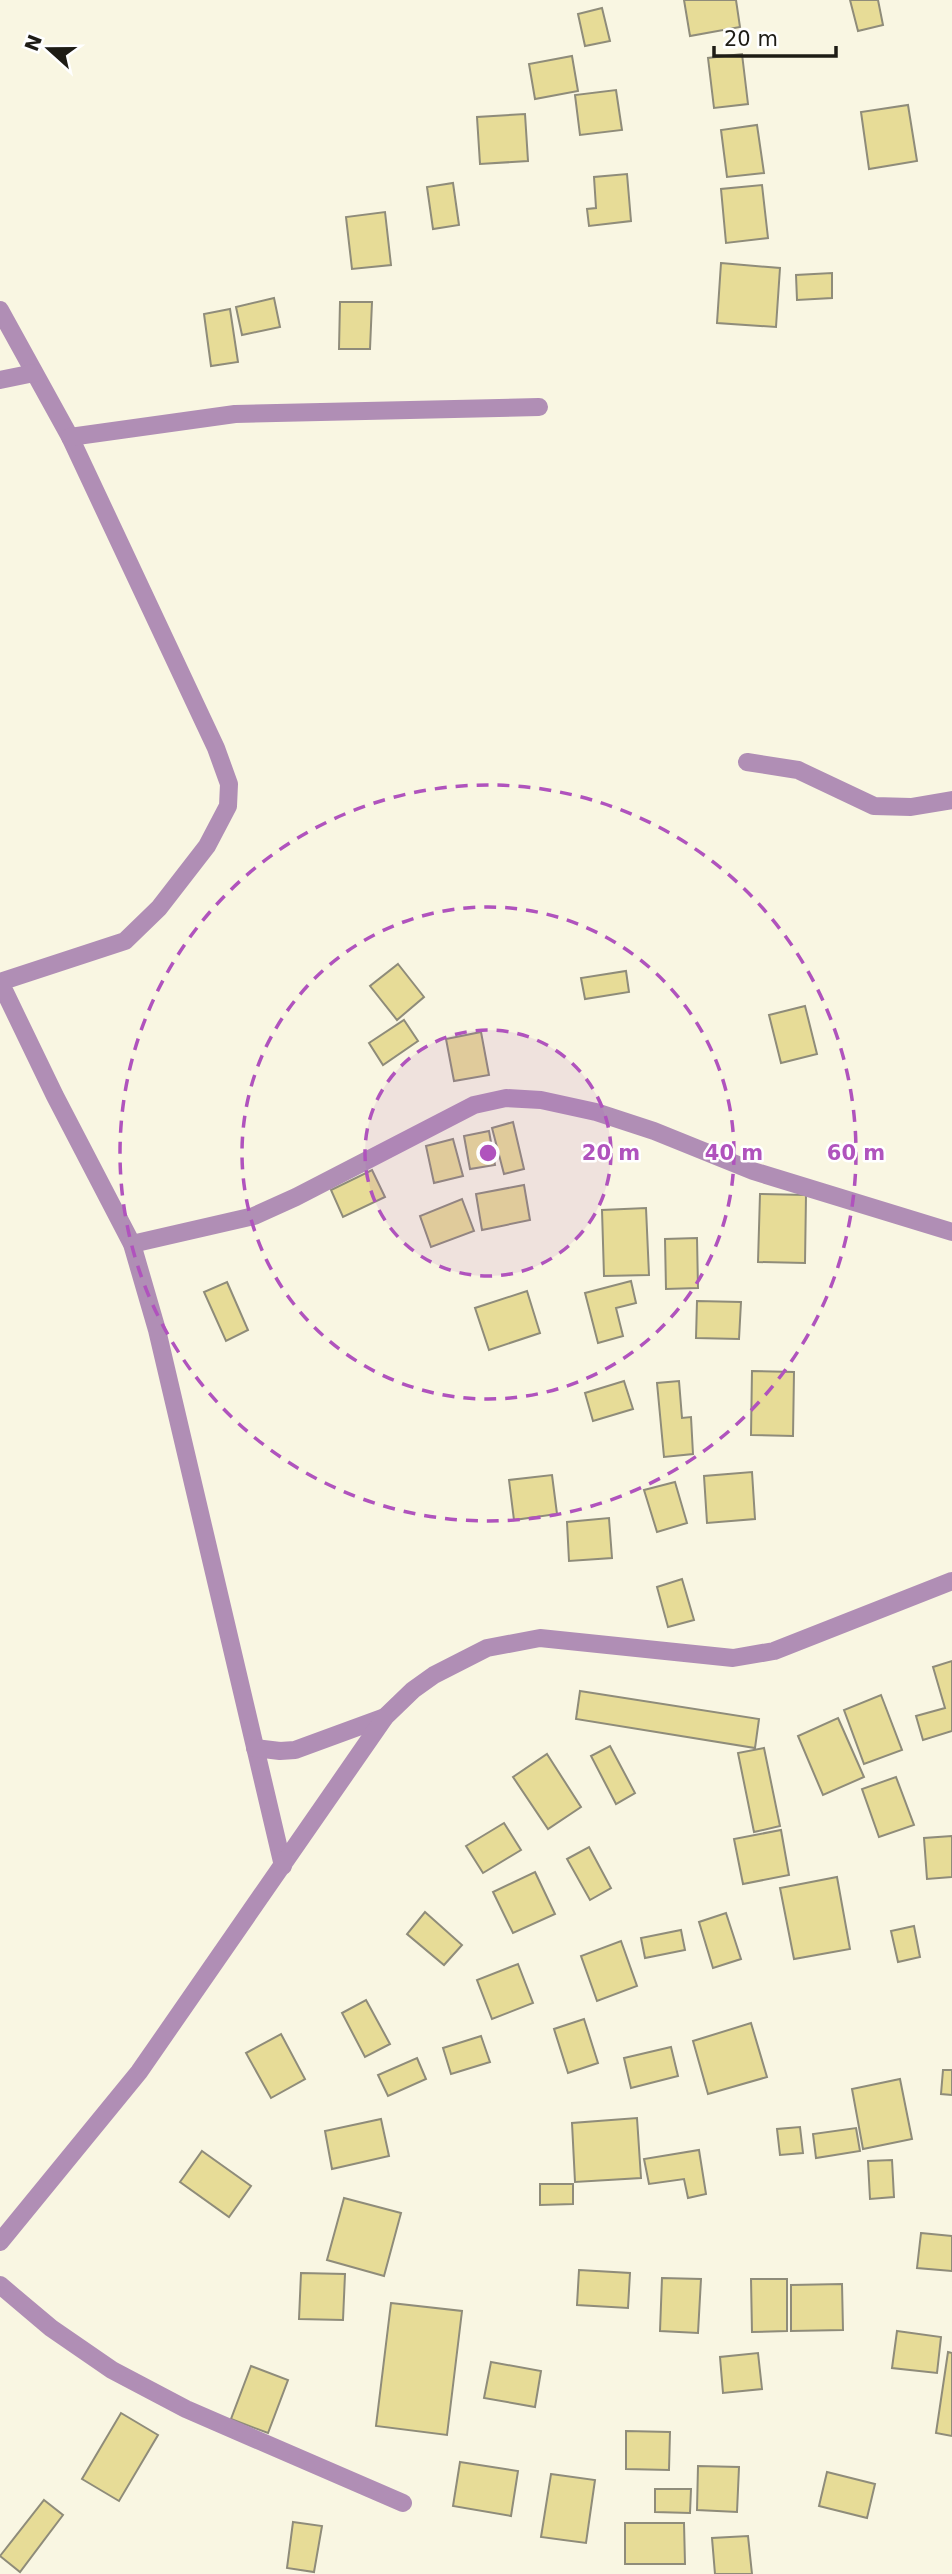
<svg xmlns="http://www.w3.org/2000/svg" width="952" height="2574" font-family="'DejaVu Sans',sans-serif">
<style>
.building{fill:#e7dc97;stroke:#8f8c7a;stroke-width:2}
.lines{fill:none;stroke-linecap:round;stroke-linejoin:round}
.minor{stroke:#b08eb5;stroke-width:18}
.ring{fill:none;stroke:#b053bd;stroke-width:3.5;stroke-dasharray:12 9}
.centre{fill:#b053bd;stroke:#fff;stroke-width:3.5}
.ring-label{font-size:21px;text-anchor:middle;font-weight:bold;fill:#b053bd;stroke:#fff;stroke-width:5;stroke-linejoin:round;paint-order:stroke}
</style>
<rect width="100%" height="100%" fill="#f9f6e2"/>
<g class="building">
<path d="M684,0h52l4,27 -50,9z"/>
<path d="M850,0h28l5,25 -25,6z"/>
<path d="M602,8l8,33 -25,5 -7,-32z"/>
<path d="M742,54l6,50 -34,4 -6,-50z"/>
<path d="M572,56l6,35 -43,8 -6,-35z"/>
<path d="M616,90l6,40 -42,5 -5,-40z"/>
<path d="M908,105l9,56 -48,8 -8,-57z"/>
<path d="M525,114l3,47 -48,3 -3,-47z"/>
<path d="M757,125l7,48 -37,4 -6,-47z"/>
<path d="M627,174l4,47 -42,5 -2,-17 9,-1 -2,-31z"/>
<path d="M453,183l6,42 -26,4 -6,-42z"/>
<path d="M762,185l6,53 -42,5 -5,-54z"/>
<path d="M385,212l6,53 -39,4 -6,-52z"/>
<path d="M721,263l59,5 -4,59 -59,-4z"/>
<path d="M832,273v25l-35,2 -1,-25z"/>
<path d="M274,298l6,29 -38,8 -6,-28z"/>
<path d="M340,302h32l-2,47h-31z"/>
<path d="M230,309l8,53 -27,4 -7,-52z"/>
<path d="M398,964l26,33 -27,23 -27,-34z"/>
<path d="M626,971l3,21 -44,7 -4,-21z"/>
<path d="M805,1006l12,48 -36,9 -12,-48z"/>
<path d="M404,1020l14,21 -35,24 -14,-22z"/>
<path d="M481,1032l8,43 -35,6 -8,-42z"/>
<path d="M513,1122l11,47 -20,5 -12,-46z"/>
<path d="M489,1131l6,34 -25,4 -6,-33z"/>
<path d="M453,1139l10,37 -29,7 -8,-37z"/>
<path d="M372,1170l13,27 -42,20 -12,-27z"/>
<path d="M524,1185l6,35 -48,10 -6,-36z"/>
<path d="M760,1194l46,1 -1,68 -47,-1z"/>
<path d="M462,1199l12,32 -43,16 -11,-31z"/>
<path d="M646,1208l3,67 -45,1 -2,-66z"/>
<path d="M697,1238l1,50 -32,1 -1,-50z"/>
<path d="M631,1281l5,22 -20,5 7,28 -25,7 -13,-50z"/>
<path d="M227,1282l21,48 -22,11 -22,-49z"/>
<path d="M527,1291l13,42 -51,17 -14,-42z"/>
<path d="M697,1301l44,1 -2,37 -43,-1z"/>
<path d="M752,1371l42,1 -1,64 -42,-1z"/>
<path d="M624,1381l9,28 -40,12 -8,-28z"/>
<path d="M679,1381l3,37 9,-1 2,37 -29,3 -7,-74z"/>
<path d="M752,1472l3,47 -48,4 -3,-47z"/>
<path d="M552,1475l5,39 -43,6 -5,-40z"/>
<path d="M675,1482l12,41 -30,9 -13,-42z"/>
<path d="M609,1518l3,40 -43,3 -2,-39z"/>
<path d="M682,1579l12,41 -26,7 -11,-40z"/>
<path d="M952,1661v70l-29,9 -7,-24 29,-8 -12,-41z"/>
<path d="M580,1691l179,28 -4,29 -179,-29z"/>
<path d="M881,1695l21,55 -38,14 -20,-54z"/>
<path d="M838,1718l26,59 -41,18 -25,-59z"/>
<path d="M610,1746l25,47 -19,11 -25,-48z"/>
<path d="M764,1748l16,78 -26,6 -16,-79z"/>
<path d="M547,1754l34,53 -33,22 -35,-52z"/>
<path d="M896,1777l18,48 -35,12 -17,-48z"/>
<path d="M504,1823l17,27 -38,23 -17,-27z"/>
<path d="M781,1830l8,45 -46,9 -9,-45z"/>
<path d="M952,1836v41l-25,2 -3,-41z"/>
<path d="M589,1847l22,41 -21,12 -23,-41z"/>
<path d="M535,1872l20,42 -42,19 -20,-41z"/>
<path d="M837,1877l13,72 -56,10 -14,-71z"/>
<path d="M425,1912l37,33 -18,20 -37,-31z"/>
<path d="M726,1913l15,46 -28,9 -14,-46z"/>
<path d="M914,1926l6,31 -22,5 -7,-31z"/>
<path d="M681,1930l4,20 -40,8 -4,-20z"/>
<path d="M621,1941l16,45 -40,15 -16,-45z"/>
<path d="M518,1964l15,39 -41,16 -15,-39z"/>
<path d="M366,2000l24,44 -25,13 -23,-44z"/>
<path d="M584,2019l14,44 -30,10 -14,-44z"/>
<path d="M751,2023l16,54 -59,17 -15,-53z"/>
<path d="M281,2034l24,45 -34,19 -25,-45z"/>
<path d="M481,2036l9,26 -39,12 -8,-26z"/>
<path d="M671,2047l7,29 -47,12 -7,-30z"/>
<path d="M417,2058l9,21 -38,17 -10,-21z"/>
<path d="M943,2070h9v25l-11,-1z"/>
<path d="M900,2079l12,60 -49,10 -11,-60z"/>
<path d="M637,2118l4,60 -66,4 -3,-59z"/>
<path d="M381,2119l8,37 -57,13 -7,-38z"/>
<path d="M800,2127l3,26 -23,2 -3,-26z"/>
<path d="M856,2128l4,23 -44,7 -3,-24z"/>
<path d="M699,2150l7,44 -18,4 -4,-19 -35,5 -5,-25z"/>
<path d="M202,2151l49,35 -22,31 -49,-35z"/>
<path d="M892,2160l2,37 -24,2 -2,-38z"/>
<path d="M540,2184h33v20l-33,1z"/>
<path d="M344,2198l57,15 -17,63 -57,-16z"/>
<path d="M921,2233l31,3v35l-35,-3z"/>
<path d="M579,2270l51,3 -2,35 -51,-3z"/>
<path d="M301,2273l44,1 -2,46 -44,-1z"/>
<path d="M662,2278l39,1 -3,54 -38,-2z"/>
<path d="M751,2279h36v52l-35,1z"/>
<path d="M842,2284l1,46 -52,1v-46z"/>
<path d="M391,2303l71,8 -15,124 -71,-9z"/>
<path d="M897,2331l44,6 -4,36 -45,-5z"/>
<path d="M948,2352l4,1v83l-16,-3z"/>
<path d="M758,2353l4,36 -39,4 -3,-36z"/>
<path d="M491,2362l50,9 -6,36 -51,-9z"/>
<path d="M251,2366l37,14 -20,53 -37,-14z"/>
<path d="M121,2413l37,22 -39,66 -37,-22z"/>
<path d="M626,2431l44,1 -1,38 -43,-1z"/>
<path d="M460,2462l58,9 -7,45 -58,-10z"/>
<path d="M698,2466l41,1 -2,45 -40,-2z"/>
<path d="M827,2472l48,12 -8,34 -48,-12z"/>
<path d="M551,2474l44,6 -9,63 -45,-6z"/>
<path d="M655,2489h36l-1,24 -35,-1z"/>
<path d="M44,2500l19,15 -43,57 -20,-16z"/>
<path d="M293,2522l29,4 -8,46 -27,-4z"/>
<path d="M625,2523h59l1,41h-60z"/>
<path d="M748,2536l4,38h-37l-3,-36z"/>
</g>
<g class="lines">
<g class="minor">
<path d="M0,310l70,127 146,311 13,36 -1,22 -21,40 -48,62 -34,33 -125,41 55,114 77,148 25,86 126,536"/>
<path d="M0,380l34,-7"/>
<path d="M70,437l165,-23 304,-7"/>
<path d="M747,762l51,8 76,36 37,1 41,-7"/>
<path d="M132,1244l122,-28 42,-19 178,-92 32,-7 35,2 55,12 58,19 99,40 199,61"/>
<path d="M255,1748l25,3 15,-1 90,-33"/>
<path d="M0,2242l139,-170 246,-355 28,-27 21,-15 53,-27 53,-10 193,20 41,-7 178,-70"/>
<path d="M0,2285l51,43 61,42 74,39 217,94"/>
</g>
</g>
<circle cx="488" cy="1153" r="123" fill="#b053bd" fill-opacity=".12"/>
<g class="ring">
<circle cx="488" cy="1153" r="123"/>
<circle cx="488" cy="1153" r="246"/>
<circle cx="488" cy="1153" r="368"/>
</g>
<circle cx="488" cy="1153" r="10" class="centre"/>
<g class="ring-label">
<text x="611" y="1160">20 m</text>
<text x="734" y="1160">40 m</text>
<text x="856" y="1160">60 m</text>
</g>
<g transform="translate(49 49) rotate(291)" stroke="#ffffff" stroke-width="5" paint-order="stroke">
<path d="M0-5L12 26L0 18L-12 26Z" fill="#1e1c15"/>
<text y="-10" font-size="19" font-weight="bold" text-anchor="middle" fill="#1e1c15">N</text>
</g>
<path d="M714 46v10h122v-10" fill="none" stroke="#1e1c15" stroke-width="3.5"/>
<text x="724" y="46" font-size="21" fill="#1e1c15" stroke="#ffffff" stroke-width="5" paint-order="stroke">20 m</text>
</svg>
